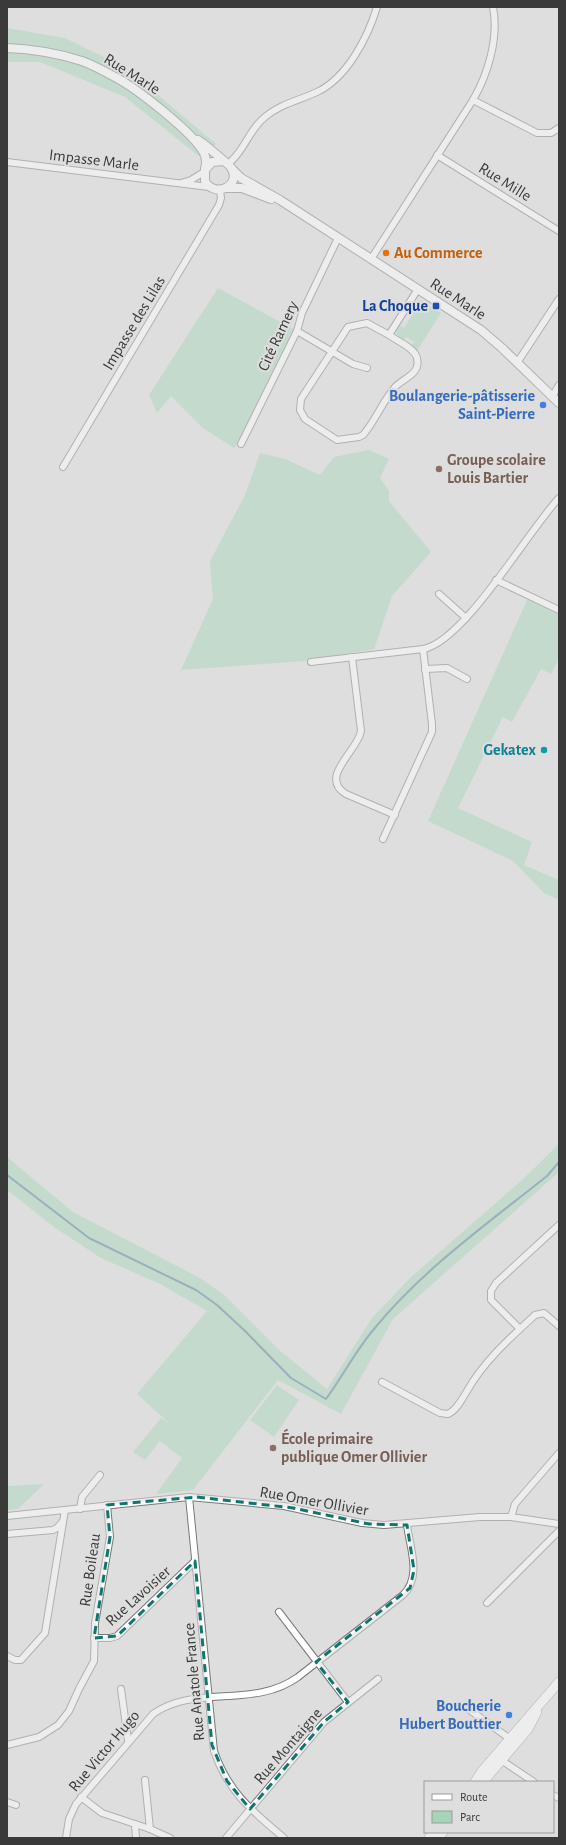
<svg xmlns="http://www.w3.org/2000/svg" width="566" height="1845" font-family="'Alegreya Sans',sans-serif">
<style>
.green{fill:#a5d5b7}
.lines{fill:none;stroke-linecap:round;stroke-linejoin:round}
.stream{stroke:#4a7896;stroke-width:2}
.street-casing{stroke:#79797a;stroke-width:8}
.secondary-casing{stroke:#79797a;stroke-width:10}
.primary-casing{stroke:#79797a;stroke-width:10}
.street{stroke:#fff;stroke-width:6}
.secondary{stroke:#fff;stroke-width:8}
.primary{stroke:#fff;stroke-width:9}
.marked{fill:none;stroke:#0f766e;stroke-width:3;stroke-dasharray:8 5;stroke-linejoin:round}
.food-dot{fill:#e8710a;stroke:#dededf;stroke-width:1.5}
.transit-dot{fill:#1a4fb4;stroke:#dededf;stroke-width:1.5}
.shop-dot{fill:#3f7fe0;stroke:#dededf;stroke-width:1.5}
.education-dot{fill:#8d6e63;stroke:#dededf;stroke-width:1.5}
.culture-dot{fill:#0f9aa8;stroke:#dededf;stroke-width:1.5}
.labels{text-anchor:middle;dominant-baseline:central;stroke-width:4;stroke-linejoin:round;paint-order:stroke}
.street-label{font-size:16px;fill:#3a3a3b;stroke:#dededf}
.food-label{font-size:16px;font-weight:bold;fill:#c56008;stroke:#dededf;text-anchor:start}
.transit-label{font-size:16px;font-weight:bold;fill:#164399;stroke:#dededf;text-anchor:end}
.shop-label{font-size:16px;font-weight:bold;fill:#366cbe;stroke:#dededf;text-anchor:end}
.education-label{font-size:16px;font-weight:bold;fill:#785e54;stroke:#dededf;text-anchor:start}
.culture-label{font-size:16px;font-weight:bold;fill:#0d838f;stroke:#dededf;text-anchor:end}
</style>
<rect width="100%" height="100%" fill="#dededf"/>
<g class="green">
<path d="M7,28l58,10 51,25 36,27 64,54 -16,13 -75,-60 -85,-35h-33z"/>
<path d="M218,288l77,42 -51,102 -10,16 -31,-20 -32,-32 -14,17 -8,-18z"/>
<path d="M420,300l21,13 -24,38 -6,-4 3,-5 -8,-5 -3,5 -7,-9 3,-8 5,3 10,-16 -2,-1z"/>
<path d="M369,450l20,9 -9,19 9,13v10l42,51 -39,44 -18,53 -70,12 -123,9 32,-71 -3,-38 35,-66 15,-42 25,6 35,16 14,-18z"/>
<path d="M528,598l31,15v46l-8,15 -10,-5 -29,53 -9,-5 -45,91 74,34 -8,23 35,15v20l-15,-7 -31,-32 -85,-40z"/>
<path d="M559,1144v28l-166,147 -52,95 -63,-34 -85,110 -37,4 26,-36 -22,-17 -15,19 -12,-8 28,-34 9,6 -33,-30 70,-83 -47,-27 -59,-26 -47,-31 -47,-37v-33l66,55 127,66 24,17 55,55 48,39 45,-71 39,-41 112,-98z"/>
<path d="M277,1385l22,15 -25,37 -24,-17z"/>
<path d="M44,1484l-26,25 -11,1v-24z"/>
</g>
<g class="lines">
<path class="stream" d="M7,1175l82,63 107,52 21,15 27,25 47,48 35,21c17,-23 30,-49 48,-70 49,-60 113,-105 173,-153l12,-14"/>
<defs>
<g id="street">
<path d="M493,7c6,31 -5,67 -20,93l64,33h14l8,-5"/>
<path d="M437,155l122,76"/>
<path d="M7,162l202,25"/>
<path d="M228,164c17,-13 21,-35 37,-47 15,-13 35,-17 52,-25 30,-14 51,-55 60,-85"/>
<path d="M181,183l10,-3 13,-8"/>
<path d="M371,259l102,-159"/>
<path d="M297,331l56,33 14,4"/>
<path d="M389,335c8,6 26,13 28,23 4,16 -13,20 -21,28 -13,14 -20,34 -33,49l-4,2 -22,3 -32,-21 -5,-9 1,-11 47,-72 19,-4 22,12 29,-46"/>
<path d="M517,363l42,-64"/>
<path d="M552,397l7,-12"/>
<path d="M241,444l56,-113 5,-18 36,-75"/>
<path d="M63,467l156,-262 2,-7 -1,-8"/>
<path d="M496,580l63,30"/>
<path d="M439,594l27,24"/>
<path d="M352,657l9,74c-3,20 -43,46 -15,63l49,21"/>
<path d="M311,662l112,-13c41,-7 105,-118 136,-151"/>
<path d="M425,669l22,-1 20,11"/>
<path d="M383,839l49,-107v-8l-9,-75"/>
<path d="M520,1329l-29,-29v-9l5,-8 63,-58"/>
<path d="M382,1382l58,31 8,1c9,-4 14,-15 19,-23 17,-30 43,-53 68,-76l9,-2 15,13"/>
<path d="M189,1497l25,254c14,41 38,60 70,87"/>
<path d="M80,1509l2,-12 18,-22"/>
<path d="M7,1516l182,-19 95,9 78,17 22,2 96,-8h31l48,7"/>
<path d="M511,1517l4,-13 44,-51"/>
<path d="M7,1534l46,-4 4,-2 6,-7"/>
<path d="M487,1603l72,-72"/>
<path d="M279,1612l69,90"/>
<path d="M94,1638h16l7,-2 78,-75"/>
<path d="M7,1656l8,4h6l24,-27 20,-123"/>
<path d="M121,1689l7,51"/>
<path d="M464,1706l49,35"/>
<path d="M7,1745l32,-8 19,-12 11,-14 10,-22 15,-28 1,-38 15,-86 -3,-32"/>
<path d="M501,1760l33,22"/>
<path d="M145,1780l5,49"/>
<path d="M553,1795l6,3"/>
<path d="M81,1797l21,16 48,16 20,9"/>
<path d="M7,1802l9,3"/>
<path d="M135,1824l1,14"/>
<path d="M66,1838l3,-19 7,-15 77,-90c42,-30 101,-5 145,-37l105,-82c19,-18 7,-47 4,-70"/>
<path d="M226,1838l98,-116 54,-43"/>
</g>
<g id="secondary">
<path d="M7,48c26,1 50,5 75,13 11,4 22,10 33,16 21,11 79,56 89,76 2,5 3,10 1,15"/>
<path d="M198,140c5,3 33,26 34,29 9,18 -18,29 -27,12v-11l7,-8 12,-1"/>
<path d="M232,169l9,9 39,22 201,130 21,18 57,55"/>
<path d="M226,188h16l29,11"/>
</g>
<g id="primary">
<path d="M475,1782l7,-11 77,-89"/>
<path d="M483,1782l45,-53 9,-17"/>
<path d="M429,1838l6,-6"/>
<path d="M438,1838l5,-6"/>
</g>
</defs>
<use href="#street" class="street-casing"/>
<use href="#secondary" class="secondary-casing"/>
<use href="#primary" class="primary-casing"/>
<use href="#street" class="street"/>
<use href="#secondary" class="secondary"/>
<use href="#primary" class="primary"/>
</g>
<path d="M0 0H566V1845H0ZM197,1497l96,11 76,16 38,1 7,45 -4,18 -94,74 32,40 -24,20 -74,87 -23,-28 -15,-36 -17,-184 -78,75 -23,2 16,-101 -3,-32z" fill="#dededf" fill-opacity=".55" fill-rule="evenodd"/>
<path class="marked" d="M197,1497l96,11 76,16 38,1 7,45 -4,18 -94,74 32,40 -24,20 -74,87 -23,-28 -15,-36 -17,-184 -78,75 -23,2 16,-101 -3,-32z"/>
<circle class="food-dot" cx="386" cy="253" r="4"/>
<rect class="transit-dot" x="432" y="302" width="8" height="8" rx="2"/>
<g class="shop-dot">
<circle cx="543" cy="405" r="4"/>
<circle cx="509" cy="1715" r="4"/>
</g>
<g class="education-dot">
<circle cx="439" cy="469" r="4"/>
<circle cx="273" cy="1448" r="4"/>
</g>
<circle class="culture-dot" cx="544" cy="750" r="4"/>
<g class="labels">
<g class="street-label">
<text transform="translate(132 74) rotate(32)">Rue Marle</text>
<text transform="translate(94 160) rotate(7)">Impasse Marle</text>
<text transform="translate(505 182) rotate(32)">Rue Mille</text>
<text transform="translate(458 299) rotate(33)">Rue Marle</text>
<text transform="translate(134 323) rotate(-59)">Impasse des Lilas</text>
<text transform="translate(278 336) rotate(-65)">Cité Ramery</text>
<text transform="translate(314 1501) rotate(10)">Rue Omer Ollivier</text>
<text transform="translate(90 1570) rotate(-82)">Rue Boileau</text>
<text transform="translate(138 1596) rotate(-42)">Rue Lavoisier</text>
<text transform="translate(194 1682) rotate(-95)">Rue Anatole France</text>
<text transform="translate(288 1746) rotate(-49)">Rue Montaigne</text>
<text transform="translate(104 1751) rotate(-50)">Rue Victor Hugo</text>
</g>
<g class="food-label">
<text x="394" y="253">Au Commerce</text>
</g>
<g class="transit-label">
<text x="428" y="306">La Choque</text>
</g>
<g class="shop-label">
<text x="535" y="396">Boulangerie-pâtisserie<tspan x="535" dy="18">Saint-Pierre</tspan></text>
<text x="501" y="1706">Boucherie<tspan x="501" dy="18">Hubert Bouttier</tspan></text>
</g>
<g class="education-label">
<text x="447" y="460">Groupe scolaire<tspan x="447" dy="18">Louis Bartier</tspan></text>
<text x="281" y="1439">École primaire<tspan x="281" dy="18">publique Omer Ollivier</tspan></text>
</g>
<g class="culture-label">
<text x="536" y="750">Gekatex</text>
</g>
</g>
<rect width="566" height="1845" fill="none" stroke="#3a3a3b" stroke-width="16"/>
<rect x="424" y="1781" width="130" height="52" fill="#dededf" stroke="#9c9c9d"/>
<rect x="432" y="1794" width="20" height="6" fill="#ffffff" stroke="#9c9c9d"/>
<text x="460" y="1801" font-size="12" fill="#3a3a3b">Route</text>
<rect x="432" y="1811" width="20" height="12" fill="#a5d5b7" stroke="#9c9c9d"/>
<text x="460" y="1821" font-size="12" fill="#3a3a3b">Parc</text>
</svg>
